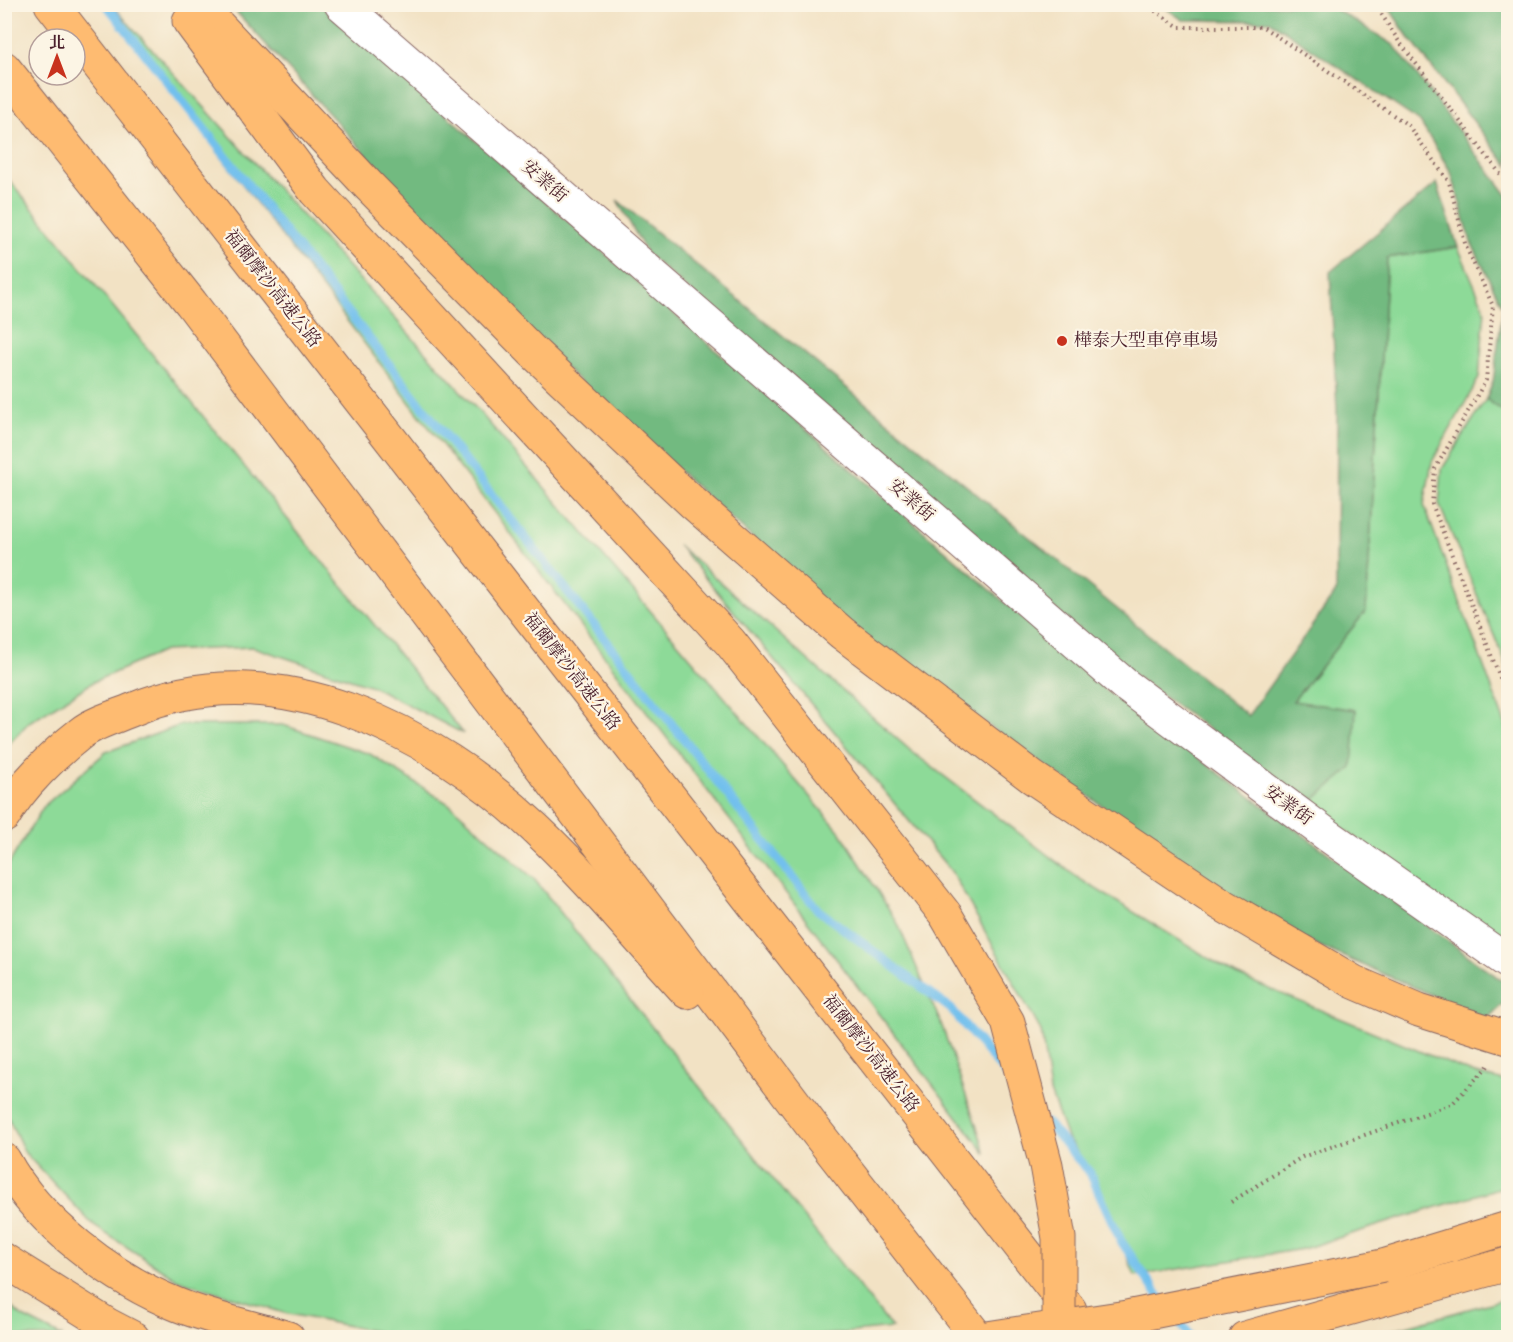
<svg xmlns="http://www.w3.org/2000/svg" width="1513" height="1342" font-family="Vollkorn,'Noto Serif TC',serif">
<style>
.green{fill:#8dda98;stroke:#6c7c62;stroke-width:1.5}
.forest{fill:#72ba80;stroke:#5e6c56;stroke-width:1.5}
.lines{fill:none;stroke-linecap:round;stroke-linejoin:round}
.stream{stroke:#72c0ed;stroke-width:9}
.street-casing{stroke:#856361;stroke-width:35}
.highway-casing{stroke:#856361;stroke-width:35}
.path{stroke:#856361;stroke-width:4;stroke-dasharray:1.5 4.5;stroke-linecap:butt}
.street{stroke:#fff;stroke-width:33}
.highway{stroke:#febb71;stroke-width:33}
.highway-bridge-casing{stroke:#856361;stroke-width:35;stroke-linecap:butt}
.highway-bridge{stroke:#febb71;stroke-width:33}
.poi-dot{fill:#c8321e;stroke:#fcf5e5;stroke-width:2}
.labels{text-anchor:middle;dominant-baseline:central;stroke-width:4.5;stroke-linejoin:round;paint-order:stroke}
.street-label{font-size:18px;fill:#4a1f2b;stroke:#fcf5e5}
.poi-label{font-size:18px;fill:#4a1f2b;stroke:#fcf5e5;text-anchor:start}
</style>
<rect width="100%" height="100%" fill="#fcf5e5"/>
<filter id="ink" filterUnits="userSpaceOnUse"><feTurbulence type="fractalNoise" baseFrequency=".0167" numOctaves="2"/><feDisplacementMap in="SourceGraphic" scale="12" xChannelSelector="R" yChannelSelector="G"/><feConvolveMatrix kernelMatrix="1 2 1 2 8 2 1 2 1" color-interpolation-filters="sRGB"/></filter>
<filter id="wash" filterUnits="userSpaceOnUse"><feTurbulence type="fractalNoise" baseFrequency=".008" numOctaves="4" result="noise"/><feDisplacementMap in="SourceGraphic" scale="24" xChannelSelector="R" yChannelSelector="G"/><feGaussianBlur stdDeviation="1.35" result="paint"/><feColorMatrix in="noise" values="0 0 0 0 0 0 0 0 0 0 0 0 0 0 0 0 0 1.4 0 .05"/><feComposite in="paint" operator="in"/></filter>
<g filter="url(#wash)">
<rect width="100%" height="100%" fill="#f2e2c4"/>
<g class="green">
<path d="M105,5h7l371,411 358,417 56,89 45,104 44,128z"/>
<path d="M5,175l459,559 -92,-48 -119,-39 -89,4 -69,30 -66,41 -24,26z"/>
<path d="M1458,247l27,63 -6,68 -47,84 -8,43 84,227v224l-198,-153 46,-93 -64,-8 74,-91 21,-353z"/>
<path d="M1486,399l22,16v96l-4,-1 2,49 2,3v107l-69,-165 3,-35z"/>
<path d="M678,545l233,206 167,127 158,97 236,98 36,9v103l-205,64 -168,27 -42,-102 -26,-36 -17,-46 -9,-61 -90,-160z"/>
<path d="M181,725h102l87,29 82,52 82,73 358,449 -97,10 -392,-1 -119,-24 -106,-33 -84,-54 -69,-73 -20,-42v-241l39,-64 62,-54z"/>
<path d="M1508,1298v39h-141z"/>
<path d="M4,1301l19,16 40,20h-58z"/>
</g>
<g class="forest">
<path d="M230,5h90l784,684 404,296v14l-21,20 -214,-93 -417,-294 -317,-288z"/>
<path d="M1161,5h168l65,40 114,151v219l-22,-16 7,-17 10,-75 -32,-65 -20,-70 -31,-50 -150,-101 -87,-1z"/>
<path d="M1387,5h121v161l-101,-131z"/>
<path d="M1437,183l21,64 -71,11 -21,353 -73,90 63,9 -4,58 -42,35 -197,-143 -466,-406 -30,-54 631,516 88,-124 1,-182 -7,-138z"/>
</g>
<g class="lines">
<g class="stream">
<path d="M106,4l712,906 133,99 60,71"/>
<path d="M1047,1123l43,50 31,68 43,63"/>
<path d="M1173,1315l19,23"/>
</g>
</g>
</g>
<g filter="url(#ink)">
<g class="lines">
<defs>
<path id="street" d="M341,4l783,680 202,150 182,128"/>
<g id="highway">
<path d="M51,4l1019,1306"/>
<path d="M198,4l172,183 162,164 160,151 150,131 190,144 189,127 133,78 65,28 89,28"/>
<path d="M189,21l126,170 415,451 215,272"/>
<path d="M4,68l187,235 624,827 163,208"/>
<path d="M4,816c17,-30 50,-62 77,-83 14,-11 37,-17 53,-24 141,-60 300,23 402,120 53,50 102,110 151,163"/>
<path d="M4,1160c33,62 109,119 174,145 35,14 74,22 110,33"/>
<path d="M4,1260l104,65 25,13"/>
<path d="M1383,1266l125,-38"/>
<path d="M1245,1338l263,-74"/>
</g>
</defs>
<use href="#street" class="street-casing"/>
<use href="#highway" class="highway-casing"/>
<g class="path">
<path d="M1145,4l34,23h84l145,98 41,57 17,65 27,59 -7,74 -51,89 -3,35 76,194"/>
<path d="M1375,4l23,36 110,144"/>
<path d="M1231,1202l71,-45 150,-53 37,-39"/>
</g>
<use href="#street" class="street"/>
<use href="#highway" class="highway"/>
<defs>
<g id="highway-bridge">
<path d="M945,914l63,108 38,143 13,73v100"/>
<path d="M987,1338l140,-21 256,-51"/>
</g>
</defs>
<use href="#highway-bridge" class="highway-bridge-casing"/>
<use href="#highway-bridge" class="highway-bridge"/>
</g>
</g>
<circle class="poi-dot" cx="1062" cy="341" r="6"/>
<g class="labels">
<g class="street-label">
<text transform="translate(544 182) rotate(41)">安業街</text>
<text transform="translate(272 289) rotate(52)">福爾摩沙高速公路</text>
<text transform="translate(911 501) rotate(41)">安業街</text>
<text transform="translate(571 672) rotate(52)">福爾摩沙高速公路</text>
<text transform="translate(1288 806) rotate(36)">安業街</text>
<text transform="translate(870 1054) rotate(52)">福爾摩沙高速公路</text>
</g>
<g class="poi-label">
<text x="1074" y="341">樺泰大型車停車場</text>
</g>
</g>
<rect width="1513" height="1342" fill="none" stroke="#fcf5e5" stroke-width="24"/>
<g transform="translate(57 57)"><circle r="28" fill="#fcf5e5" stroke="#b59f9b" stroke-width="1.5"/>
<path d="M0-4.5L10 22L0 15L-10 22Z" fill="#c8321e"/>
<text y="-9" font-size="16" font-weight="bold" text-anchor="middle" fill="#4a1f2b">北</text>
</g>
</svg>
